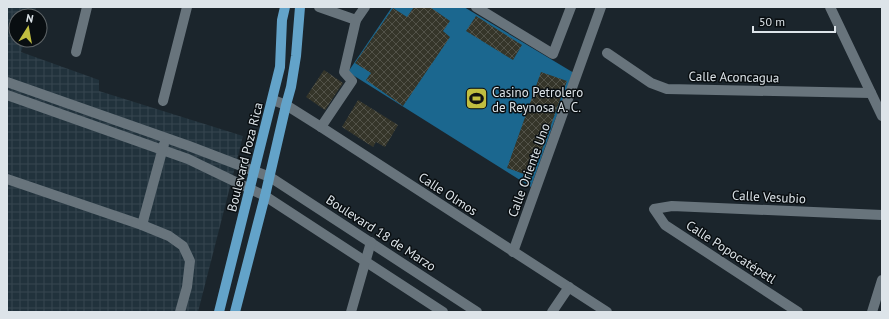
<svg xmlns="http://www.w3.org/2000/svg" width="889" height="319" font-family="'PT Sans',sans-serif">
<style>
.industrial{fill:url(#industrial-grid)}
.water{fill:#1b678f}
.building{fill:url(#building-cross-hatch)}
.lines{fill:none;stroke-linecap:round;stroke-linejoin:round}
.minor{stroke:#68747c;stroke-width:10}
.major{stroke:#63a3c9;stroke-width:10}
.labels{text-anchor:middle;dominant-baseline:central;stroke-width:3;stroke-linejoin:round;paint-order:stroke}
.street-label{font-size:13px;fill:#dde4e9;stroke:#090e11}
.poi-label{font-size:13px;fill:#dde4e9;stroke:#090e11;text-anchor:start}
</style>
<defs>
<pattern id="industrial-grid" width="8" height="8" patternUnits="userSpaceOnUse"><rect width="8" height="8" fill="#21323c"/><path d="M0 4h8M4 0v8" fill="none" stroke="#36464f"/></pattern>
<pattern id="building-cross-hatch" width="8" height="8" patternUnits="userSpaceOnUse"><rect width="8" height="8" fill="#353529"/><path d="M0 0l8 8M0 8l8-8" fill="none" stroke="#525248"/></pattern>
</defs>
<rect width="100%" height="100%" fill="#1b252c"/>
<path class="industrial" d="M7,7h29l-3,9h-17v24h9l-4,12 78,28v11l144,45 -45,176h-191z"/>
<path class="water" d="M392,7h72l110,66 -21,52 -22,62 -183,-115z"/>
<g class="building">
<path d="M414,7h16l20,14 -7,10 7,6 -47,69 -37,-26 5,-7 -16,-10 38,-55 14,9z"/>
<path d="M476,16l46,29 -9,15 -47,-29z"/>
<path d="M324,70l19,13 -18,27 -19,-13z"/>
<path d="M541,72l26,9 -35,96 -25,-9z"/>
<path d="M358,100l40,25 -13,22 -9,-5 -3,5 -31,-20z"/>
</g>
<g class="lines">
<g class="minor">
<path d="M319,7l37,13 9,-13"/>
<path d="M476,7l77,47 18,-47"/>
<path d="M830,7l52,109"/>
<path d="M76,52l11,-45"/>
<path d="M607,53l44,30 16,6 204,4"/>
<path d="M7,82l182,64 81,31 207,135"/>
<path d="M7,95l181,64 77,37 178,116"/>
<path d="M273,100l13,5 35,22 286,185"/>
<path d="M163,101l24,-94"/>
<path d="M321,127l31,-46 -8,-9 12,-52"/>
<path d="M7,179l135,46 27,11 14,10 7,15 -3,26 -7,25"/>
<path d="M142,225l22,-81"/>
<path d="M513,252l88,-245"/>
<path d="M351,312l20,-70"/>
<path d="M552,312l17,-25"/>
<path d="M798,312l-133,-87 -11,-16 18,-3 210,9"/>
<path d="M872,312l10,-32"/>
</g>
<g class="major">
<path d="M219,312l61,-245 2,-47 3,-13"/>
<path d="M235,312l30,-116 21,-91 5,-18 5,-31 4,-49"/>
</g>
</g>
<defs>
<symbol id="stadium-square" viewBox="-11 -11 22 22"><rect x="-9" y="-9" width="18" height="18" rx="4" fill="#c1be40" stroke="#090e11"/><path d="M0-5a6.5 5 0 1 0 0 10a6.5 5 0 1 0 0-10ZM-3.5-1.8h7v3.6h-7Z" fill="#111"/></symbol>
</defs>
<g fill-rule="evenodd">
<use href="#stadium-square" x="464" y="86" width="25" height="25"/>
</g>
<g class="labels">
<g class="street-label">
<text transform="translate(734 77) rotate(1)">Calle Aconcagua</text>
<text transform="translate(245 157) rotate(-76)">Boulevard Poza Rica</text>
<text transform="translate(529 170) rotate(-70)">Calle Oriente Uno</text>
<text transform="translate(448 194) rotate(33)">Calle Olmos</text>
<text transform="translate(769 197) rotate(3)">Calle Vesubio</text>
<text transform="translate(381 233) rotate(33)">Boulevard 18 de Marzo</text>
<text transform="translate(731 252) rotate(33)">Calle Popocatépetl</text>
</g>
<g class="poi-label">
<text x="492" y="92">Casino Petrolero<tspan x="492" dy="15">de Reynosa A. C.</tspan></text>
</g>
</g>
<rect width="889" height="319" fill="none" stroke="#dde4e9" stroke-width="16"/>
<g transform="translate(28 28) rotate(11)"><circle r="19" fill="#090e11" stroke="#5e6467"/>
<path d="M0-3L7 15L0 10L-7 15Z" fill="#c1be40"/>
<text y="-6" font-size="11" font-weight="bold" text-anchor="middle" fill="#dde4e9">N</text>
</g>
<path d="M753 26v6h82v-6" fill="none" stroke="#dde4e9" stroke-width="2"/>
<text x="759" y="26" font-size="12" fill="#dde4e9" stroke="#090e11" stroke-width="3" paint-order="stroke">50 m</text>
</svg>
